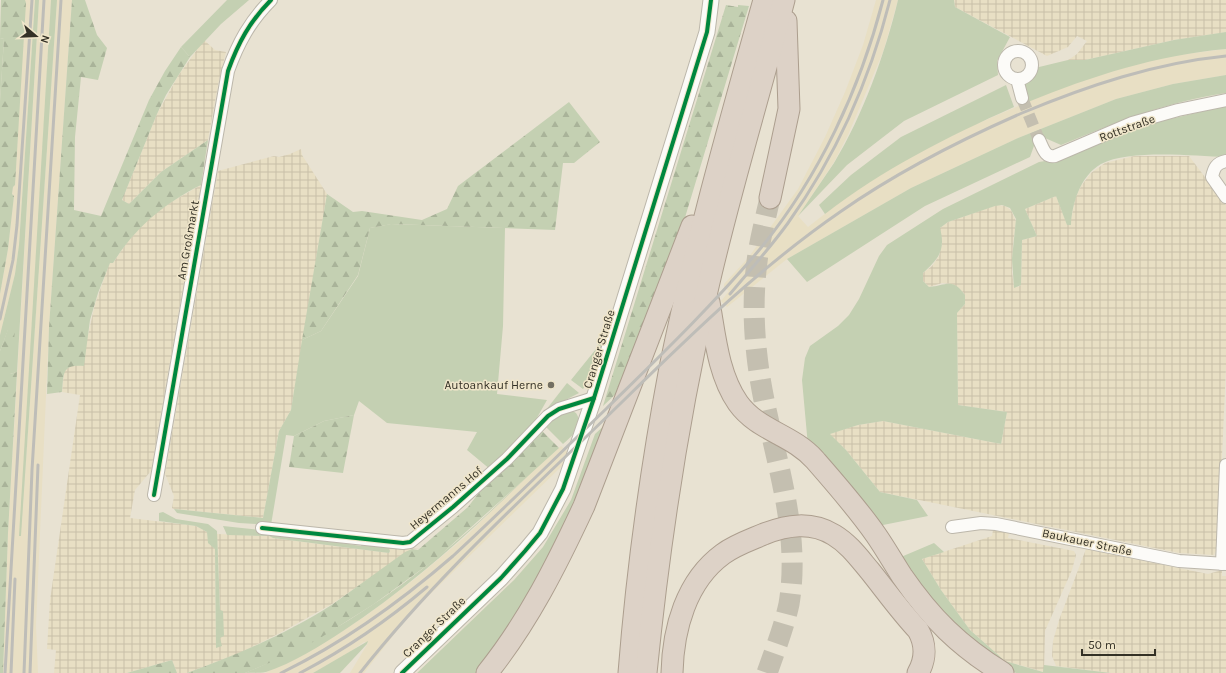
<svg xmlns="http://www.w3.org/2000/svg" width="1226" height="673" font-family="Karla,sans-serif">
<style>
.industrial{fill:url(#industrial-grid)}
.built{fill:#e8dfc4}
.green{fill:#c4d0b2}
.forest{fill:url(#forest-firs)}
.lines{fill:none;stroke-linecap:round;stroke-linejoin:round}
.minor-tunnel{stroke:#c4bfb0;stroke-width:12;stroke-dasharray:12 6;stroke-linecap:butt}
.motorway-tunnel{stroke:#c4bfb0;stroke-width:21;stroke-dasharray:21 10;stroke-linecap:butt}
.minor-casing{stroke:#bcb7ab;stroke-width:14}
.tertiary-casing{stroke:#bcb7ab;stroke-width:17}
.motorway-casing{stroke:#ac9e8e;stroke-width:23}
.minor{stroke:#fcfbf8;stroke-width:12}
.tertiary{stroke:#fcfbf8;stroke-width:15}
.motorway{stroke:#ddd2c7;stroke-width:21}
.rail{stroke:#bebdb8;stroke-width:3}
.cycleway-casing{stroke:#f0e6ca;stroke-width:6}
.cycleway{stroke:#00873e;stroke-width:4}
.poi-dot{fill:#736f62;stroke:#f0e6ca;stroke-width:1.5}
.labels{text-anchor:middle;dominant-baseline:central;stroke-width:3;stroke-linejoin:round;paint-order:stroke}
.street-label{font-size:12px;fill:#343126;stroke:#f0e6ca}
.poi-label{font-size:12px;fill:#343126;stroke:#f0e6ca;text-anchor:end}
</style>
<defs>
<pattern id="industrial-grid" width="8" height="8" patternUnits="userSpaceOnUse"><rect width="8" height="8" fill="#e8dfc4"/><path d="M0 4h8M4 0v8" fill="none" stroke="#c8c0a8"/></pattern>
<pattern id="forest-firs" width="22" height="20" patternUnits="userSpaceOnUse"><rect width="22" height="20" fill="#c4d0b2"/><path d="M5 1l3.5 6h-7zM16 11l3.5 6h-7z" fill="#a9b399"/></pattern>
</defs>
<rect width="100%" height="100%" fill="#e8e2d2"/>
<g class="industrial">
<path d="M954,0h272v32l-52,8 -89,20h-17l9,-6 10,-13 -10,-5 -9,11 -21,9 -92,-49z"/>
<path d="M204,40l11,10 11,2 -7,28 -11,60 -47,32 -32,32 -7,-4 35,-86 21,-38z"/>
<path d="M301,149l1,6 25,39 -36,216 -12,21 -16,87 -89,-9 -2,-1 2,-12 -9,-22 53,-303 56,-15 5,1 11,-3z"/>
<path d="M1134,156h55l37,49v162l-8,179 -4,9 -35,-2 -299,-61 -34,-42 -17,-16 29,-9 25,-4 118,23 6,-32 -49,-7 -1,-92 8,-9 -1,-11 -12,-9 -10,-1 -13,4 -6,-6v-8l9,-7 7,-10 3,-12 -2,-16 8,-6 49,-17 8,1 6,4 5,11 -3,24 -1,27 2,15h4l3,-2 1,-45 15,-4 -12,-27 31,-13 11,28 3,1 5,-26 6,-13 10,-13 14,-10z"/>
<path d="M201,185l-50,286 -16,19 -5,28 66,8 11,6 4,12 4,5 1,99 4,-10 2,-27h-2l-3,-77 52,2 4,2 116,15 1,-2 -4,-5 34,3h-8l-80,55 -52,29 -40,20 -53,20h-10l-5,-13 -45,13h-73l2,-23 -9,-1 3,-49 30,-205 -18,-3 2,-20 4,-5 6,-2 14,-30 7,-31 15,-42 3,1 15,-22 21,-23 22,-16z"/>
<path d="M993,530l16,3 -1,5 66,13 2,4 -4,15 -27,61 -1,41 -39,-11 -35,-31 -29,-40 -19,-31 70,-23z"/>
<path d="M1086,549l122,25 14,-4v6h4v97h-115l-55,-7 -4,-10 1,-15 6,-21z"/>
</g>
<g class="built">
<path d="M25,0h10l-16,245 -4,29 -15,61v-41l8,-45 6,-53 -2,-2 1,-7 2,-2z"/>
<path d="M39,0h12l-30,536 36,-536h15l-23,327 -13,298 2,48h-35l5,-140z"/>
<path d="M876,0h22l-15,52 -35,83 -14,27 -36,54 10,11 41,-32 50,-32 68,-35 91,-39 52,-18 59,-15 57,-7v26l-53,9 -57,15 -98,39 -107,50 -124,71 -60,48 -6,-6 8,-10 -5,-4v-3l24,-26 50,-69 27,-52 20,-45 18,-47z"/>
<path d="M561,446l7,6 -7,7 3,3 -1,3 -153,149 -46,59h-14l18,-30 -4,-1 -23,16 -28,15h-48l65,-34 37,-24 49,-37 49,-41 72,-70z"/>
</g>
<g class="green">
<path d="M35,0h4l-22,372 -7,2 -2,-44 -8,21v-16l15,-61 4,-29z"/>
<path d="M51,0h6l-36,536h-2z"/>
<path d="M227,0h22l-28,24 -31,33 -9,-10z"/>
<path d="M898,0h56l1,7 55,30 -13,24 1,14 -94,46 -57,44 -49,51c12,-18 24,-35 36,-53 29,-48 51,-109 64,-163z"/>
<path d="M1226,32v17c-69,6 -134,27 -198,53l-6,-19 5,-4 8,-11 33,-8h17l89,-20z"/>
<path d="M0,38l4,1 -4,62z"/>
<path d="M1226,75v18c-58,8 -111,30 -165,52l-16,-7 -10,5 -5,14 -105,49 -118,76 -20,-23 124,-71 107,-50 98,-39 57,-15z"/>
<path d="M1006,85l8,22c-67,30 -131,62 -189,107l-6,-9 32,-30 50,-38z"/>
<path d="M1226,106v51c-32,-1 -97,-8 -125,7 -21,12 -29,40 -30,61h-4l-11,-29 -31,13 12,27 -15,4 -1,45 -7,3 -2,-29 4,-40 -6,-11 -8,-3 -7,1 -47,16 -8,6c6,23 -2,31 -17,45v8l6,6c17,-1 23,-10 36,8v9l-8,9 1,92 49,7 -6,32 -118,-23 -25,4 -28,9 16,16 34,42 37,8 11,16 -50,10 -70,-80 -6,-66 3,-22 5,-12 28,-20 11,-11 10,-16 20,-43 8,-11 56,-36 96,-47 6,-1 8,2 43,-19 57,-21z"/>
<path d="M391,224l114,4 -2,98 -6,68 50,6 -13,23 -43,47 -24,-20 10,-18 -90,-9 -28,-22 -5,14 -30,6 -30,15 -8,-1 -15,90 -32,-2 -62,-10 -3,-4 89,9 16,-87 12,-21 11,-70 19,-9 37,-55 12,-48z"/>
<path d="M600,340l4,1 -10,33 -11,15 -12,-9 25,-31z"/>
<path d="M567,383l12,10 -33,17z"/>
<path d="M571,410l5,3c9,13 -4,23 -13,31l-17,-17 15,-15z"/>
<path d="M607,423l-53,132 -75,118h-62l97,-93 29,-33 28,-47 24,-66z"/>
<path d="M537,467c-61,60 -121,116 -194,164 -23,15 -50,32 -77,41 -6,1 -14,1 -21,1 70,-29 132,-67 191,-115 36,-28 68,-60 101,-91z"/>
<path d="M163,512l13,7 32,5 9,7 3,79 3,1 1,25 -4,2 2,8 -6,2 -1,-99 -7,-6 -1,-11 -11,-6 -37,-5v-8z"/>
<path d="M223,526l57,6 48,9 14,-1v3l19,3 1,-3 26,3 2,5 -1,2 -116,-15 -4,-2 -42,-1z"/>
<path d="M934,543l10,9 -22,7 19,31 29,40 35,31 38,11 1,-7 67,8h-95l-22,-11 -58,-54 -35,-51z"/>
<path d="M368,641l-1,3 -27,29h-27z"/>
</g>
<g class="forest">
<path d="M1,0h24l1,3 -11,182 -2,2 -1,7 2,2 -6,53 -8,45v-193l4,-62 -4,-1z"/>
<path d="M72,0h13l12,35 10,13 -9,32 -17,-3 -6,60 -1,73 27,6 48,-116 16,-29 16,-24 9,10 -24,38 -9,19 -35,86 7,4 32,-32 47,-32 -7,45c-38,19 -66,43 -88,78h-3l-12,30 -8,27 -6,46c-23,-2 -20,8 -22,26l-15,2 2,-67z"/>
<path d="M726,5l12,2v-2l11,1 -69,228 -61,157 -16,15z"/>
<path d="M569,102l31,40 -26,21h-11l-8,67 -163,-6 -22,4 -12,47 -37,56 -19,9 25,-146 26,18 9,-1 60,9 25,-11 11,-23z"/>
<path d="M8,329l7,2 -5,43 7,-2 -9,161 -5,140h-3v-322z"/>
<path d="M354,415l-11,58 -54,-6 5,-31 30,-15z"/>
<path d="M542,431l17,17 -122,110 -63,46 -57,36 -36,18 -36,15h-58c50,-18 101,-40 146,-69 24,-17 48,-35 72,-52l7,-3 6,1 50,-43 13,-17z"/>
<path d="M172,660l5,13h-50z"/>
</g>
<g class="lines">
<path class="minor-tunnel" d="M1022,98l17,42"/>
<path class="motorway-tunnel" d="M767,673c8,-23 17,-46 22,-69 14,-85 -23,-165 -32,-248 -4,-34 -4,-68 1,-102 3,-19 8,-38 12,-56"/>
<defs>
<g id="minor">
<circle cx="1018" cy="65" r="14"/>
<path d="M1017,79l5,19"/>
<path d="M1039,140c4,8 6,18 16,16l77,-33 46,-13 48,-10"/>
<path d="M1226,161c-10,2 -12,7 -14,16l14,20"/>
<path d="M154,495l74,-424c10,-28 22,-50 43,-71"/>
<path d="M952,527l29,-4 15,1 183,37 47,3"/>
<path d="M262,528l141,15 7,-1 43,-35 54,-48 41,-43 11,-7 35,-11"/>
<path d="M1222,564l4,-99"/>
</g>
<path id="tertiary" d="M402,673l99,-95 24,-27 15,-18 23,-44 31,-91 113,-366 4,-32"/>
<g id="motorway">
<path d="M770,198l19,-89 -3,-88"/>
<path d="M709,302c6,34 9,72 29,101 20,28 54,31 77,57 21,24 43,49 61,75 9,13 17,27 26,41 29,42 57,70 101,97"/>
<path d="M487,673c41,-51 70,-109 97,-167l108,-280"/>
<path d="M629,673c8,-102 22,-204 41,-305 25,-124 60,-246 94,-368"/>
<path d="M646,673c13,-129 32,-256 61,-382 22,-98 52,-194 77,-291"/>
<path d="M672,673c1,-44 14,-92 51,-119 12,-9 27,-14 41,-20 23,-9 47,-13 70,1 15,9 25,23 36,36 16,20 31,41 48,59 8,14 8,29 0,43"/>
</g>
</defs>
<use href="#minor" class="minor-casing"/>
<use href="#tertiary" class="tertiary-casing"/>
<use href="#motorway" class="motorway-casing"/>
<use href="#minor" class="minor"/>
<use href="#tertiary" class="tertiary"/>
<use href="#motorway" class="motorway"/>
<g class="rail">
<path d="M730,294c20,-24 40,-46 58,-71 48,-67 82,-144 102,-223"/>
<path d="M0,319l13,-59 4,-35 15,-225"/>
<path d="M5,673l39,-673"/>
<path d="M11,673l4,-94"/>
<path d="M24,673l8,-203 29,-470"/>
<path d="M30,673l8,-208"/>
<path d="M281,673c64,-31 119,-71 172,-117 52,-48 102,-98 153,-147 53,-52 106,-103 154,-160 59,-72 100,-160 123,-249"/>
<path d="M300,673c46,-24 88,-53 127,-86"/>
<path d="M360,673c68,-86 148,-161 227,-237 81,-78 160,-160 253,-224 57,-40 118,-71 182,-99 65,-27 133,-50 204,-57"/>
</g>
<defs>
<g id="cycleway">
<path d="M154,495l74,-424c10,-28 22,-50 43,-71"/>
<path d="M262,528l141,15 7,-1 43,-35 54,-48 41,-43 11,-7 35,-11"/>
<path d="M402,673l99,-95 24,-27 15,-18 23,-44 31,-91 113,-366 4,-32"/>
</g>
</defs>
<use href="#cycleway" class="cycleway-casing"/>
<use href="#cycleway" class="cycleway"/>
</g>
<circle class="poi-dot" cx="551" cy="385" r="4"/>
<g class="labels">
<g class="street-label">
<text transform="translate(1127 128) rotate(-20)">Rottstraße</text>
<text transform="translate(188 240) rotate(-80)">Am Großmarkt</text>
<text transform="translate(599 349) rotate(-73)">Cranger Straße</text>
<text transform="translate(446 498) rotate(-40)">Heyermanns Hof</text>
<text transform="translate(1087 542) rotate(12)">Baukauer Straße</text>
<text transform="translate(434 627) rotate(-44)">Cranger Straße</text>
</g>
<g class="poi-label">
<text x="543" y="385">Autoankauf Herne</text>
</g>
</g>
<g transform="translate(36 36) rotate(109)" stroke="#f0e6ca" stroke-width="3" paint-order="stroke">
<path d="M0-3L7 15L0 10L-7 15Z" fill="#343126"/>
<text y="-6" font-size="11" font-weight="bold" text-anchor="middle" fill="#343126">N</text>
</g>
<path d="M1082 649v6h73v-6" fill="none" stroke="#343126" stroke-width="2"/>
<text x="1088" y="649" font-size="12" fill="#343126" stroke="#f0e6ca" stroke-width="3" paint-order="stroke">50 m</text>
</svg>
